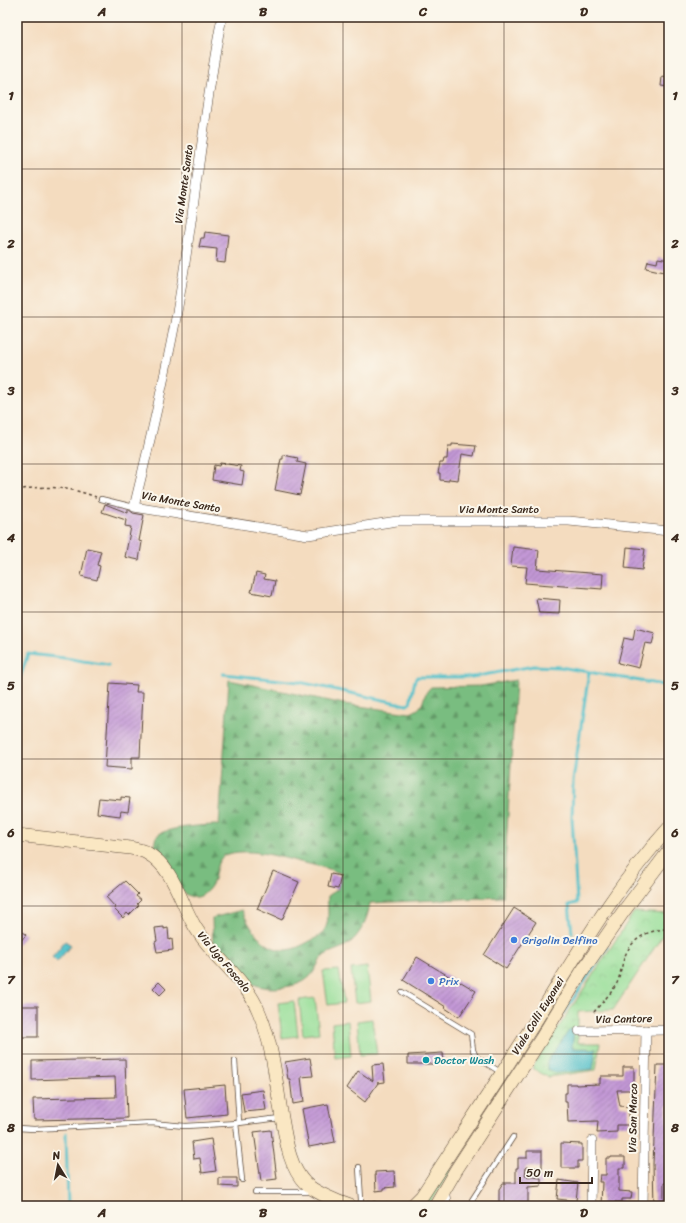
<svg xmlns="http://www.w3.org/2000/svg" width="686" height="1223" font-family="Sriracha,sans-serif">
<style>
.grass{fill:url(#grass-tufts);stroke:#69845b}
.forest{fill:url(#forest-firs);stroke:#5a744f}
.park{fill:url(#park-crowns);stroke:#69845b}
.pitch{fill:#97de98;stroke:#69845b}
.water{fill:#52c0c9;stroke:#467574}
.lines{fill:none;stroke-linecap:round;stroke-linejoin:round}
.stream{stroke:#52c0c9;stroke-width:3}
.building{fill:url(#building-hatch)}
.lane-casing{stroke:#574536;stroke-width:6}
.street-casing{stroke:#574536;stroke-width:10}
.secondary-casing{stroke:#574536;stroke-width:14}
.path{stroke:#574536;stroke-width:1.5;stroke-dasharray:3 3;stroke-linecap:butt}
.lane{stroke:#fff;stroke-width:4.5}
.street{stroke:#fff;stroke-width:9}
.secondary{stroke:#fae7c3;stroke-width:13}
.grid{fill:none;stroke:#3b2a1e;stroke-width:1;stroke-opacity:0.55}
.shop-dot{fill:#3f7fe0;stroke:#fbf7ec;stroke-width:1.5}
.culture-dot{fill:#0f9aa8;stroke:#fbf7ec;stroke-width:1.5}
.labels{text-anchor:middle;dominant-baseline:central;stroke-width:4;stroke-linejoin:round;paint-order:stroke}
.street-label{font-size:11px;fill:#3b2a1e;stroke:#fbf7ec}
.shop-label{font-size:11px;fill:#366cbe;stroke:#fbf7ec;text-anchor:start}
.culture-label{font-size:11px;fill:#0d838f;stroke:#fbf7ec;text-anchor:start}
.neatline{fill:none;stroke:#3b2a1e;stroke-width:1.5}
.grid-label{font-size:13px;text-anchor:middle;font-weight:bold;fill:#3b2a1e}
</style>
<defs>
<pattern id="grass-tufts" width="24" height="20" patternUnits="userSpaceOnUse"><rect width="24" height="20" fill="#97de98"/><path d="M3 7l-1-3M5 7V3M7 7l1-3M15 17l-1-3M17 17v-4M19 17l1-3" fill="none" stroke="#83bf83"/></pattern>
<pattern id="forest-firs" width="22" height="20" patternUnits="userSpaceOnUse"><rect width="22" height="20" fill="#79bd80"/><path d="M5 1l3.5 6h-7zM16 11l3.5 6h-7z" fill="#649a68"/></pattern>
<pattern id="park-crowns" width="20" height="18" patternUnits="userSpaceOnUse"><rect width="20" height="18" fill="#97de98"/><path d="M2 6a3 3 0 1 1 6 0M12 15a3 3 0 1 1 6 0" fill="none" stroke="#83bf83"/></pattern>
<pattern id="building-hatch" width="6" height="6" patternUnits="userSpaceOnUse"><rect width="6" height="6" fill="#c297d5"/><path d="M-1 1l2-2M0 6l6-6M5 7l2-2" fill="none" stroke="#9f7bac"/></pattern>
</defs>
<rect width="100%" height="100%" fill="#fbf7ec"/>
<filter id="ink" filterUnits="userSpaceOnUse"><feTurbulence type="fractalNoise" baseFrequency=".025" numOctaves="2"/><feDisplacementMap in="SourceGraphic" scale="8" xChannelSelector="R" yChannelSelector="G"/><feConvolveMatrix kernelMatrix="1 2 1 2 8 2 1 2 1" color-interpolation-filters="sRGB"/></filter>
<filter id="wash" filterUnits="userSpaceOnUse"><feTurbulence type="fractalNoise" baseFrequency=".012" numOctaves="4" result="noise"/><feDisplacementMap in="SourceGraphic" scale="16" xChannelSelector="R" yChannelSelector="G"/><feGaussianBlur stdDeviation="0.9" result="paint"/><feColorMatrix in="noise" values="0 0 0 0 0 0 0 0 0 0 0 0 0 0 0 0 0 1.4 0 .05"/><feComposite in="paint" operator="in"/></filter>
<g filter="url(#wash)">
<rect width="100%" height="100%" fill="#f4dcbf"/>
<path class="grass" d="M446,1168l5,2 -22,36 -7,-1z"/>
<path class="forest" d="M229,680l115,24 66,9c18,-6 10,-17 21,-26l50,-1 35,-6 -13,217 -133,6c-2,15 -10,35 -25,43 -7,4 -14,5 -20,9 -8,6 -9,18 -18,24 -6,5 -15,7 -23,8 -37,6 -49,-17 -71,-41l-1,-28 30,-8c7,17 21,38 40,40 9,1 19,-4 26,-8 6,-3 15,-7 17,-13 5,-9 2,-23 3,-33l10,-7 3,-13 -1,-3c-13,-5 -26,-8 -40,-11 -24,-6 -51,-15 -76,-7 -3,3 -6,7 -7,11 -2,6 -2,14 -6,20 -22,33 -45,-16 -57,-33 1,-4 0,-12 2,-16 6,-10 51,-12 63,-12z"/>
<path class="park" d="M634,912l35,2v12l-56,84 -35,2v31h22l-4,27 -48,7 -16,-9z"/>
<g class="pitch">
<path d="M367,967l4,34 -16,2 -4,-34z"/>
<path d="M339,970l5,33 -16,2 -5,-34z"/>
<path d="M315,998l4,35 -16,2 -4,-35z"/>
<path d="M294,1001l4,35 -16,2 -4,-35z"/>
<path d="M372,1019l5,35 -17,1 -3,-34z"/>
<path d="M348,1021l3,35 -16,2 -3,-35z"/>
</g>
<g class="water">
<path d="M65,941l6,4 -14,17 -5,-5z"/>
<path d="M570,1029l4,1 -2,18 24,1 -3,20 -36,4 -10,-4v-7z"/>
</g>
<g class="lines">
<g class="stream">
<path d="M223,674l76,8 108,23 3,-2 5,-23 2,-3h55l62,-11 26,1 109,19"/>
<path d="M17,687l11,-33 37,4 43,7"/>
<path d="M572,933l-3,-28 8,-2 -5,-86 1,-36 16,-109"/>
<path d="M564,1013l43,-66"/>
<path d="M66,1133l2,73"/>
</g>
</g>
<g id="blocks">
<g class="building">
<path d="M662,77l7,1v9l-8,-1z"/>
<path d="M205,232l23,3 -3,28 -9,-1 1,-13 -18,-2 2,-9h3z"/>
<path d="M658,258l11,2v13l-23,-5 2,-7 9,2z"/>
<path d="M452,444l24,2 -2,10 -12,-2 -4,26 -9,-1v2l-9,-1v-7h-2l2,-10h3l1,-4h3l1,-13h4z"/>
<path d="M283,455l15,3 -1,4 9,2 -6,31 -25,-5 6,-31h2z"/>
<path d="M220,463l21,3 -1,5 4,1 -2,13 -30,-5 2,-15 5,1z"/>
<path d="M105,504l23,9v-4l5,4 11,2 -5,26 3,1 -3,18 -14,-3 6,-30 -6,-1 1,-6 -24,-8z"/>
<path d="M513,547l26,3 -2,19 66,5 -1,15 -77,-6 2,-16 -16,-1z"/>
<path d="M627,547l18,2 -3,21 -17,-2z"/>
<path d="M87,548l14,3 -4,14 3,1 -3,14 -16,-4z"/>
<path d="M256,573l9,2 -1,4 11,2 -3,15 -21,-4z"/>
<path d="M536,598l24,2 -1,14 -20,-1z"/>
<path d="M635,628l20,5 -3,11 -7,-1 -6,25 -21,-5 6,-25 9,2z"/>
<path d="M110,683l27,2 -1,7h7l-3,65h-8v12l-27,-2z"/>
<path d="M121,797l9,1 -2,14 -7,-1 -1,5 -23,-3 2,-15 22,2z"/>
<path d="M273,871l26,11 -17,38 -25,-11z"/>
<path d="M331,874l10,2 -3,13 -10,-2z"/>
<path d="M125,881l13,13 -2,2 5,4 -4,4 2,1 -10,10 -2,-2 -4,5 -9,-9 1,-2 -9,-10z"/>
<path d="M514,908l22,14 -30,47 -22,-14z"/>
<path d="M164,927v2l4,-1 1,12 3,-1 1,11 -16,2 -2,-10 2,-1 -2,-13z"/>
<path d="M17,928l9,7 -9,10z"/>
<path d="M417,957l43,26 1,-1 15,9 -17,26 -14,-9 1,-1 -43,-27z"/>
<path d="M159,982l7,7 -6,6 -7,-7z"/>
<rect x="17" y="1006" width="21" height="31"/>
<path d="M443,1053l1,11h-36v-9z"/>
<path d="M310,1058l3,18 -12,1 3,25 -11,2 -3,-25h-2l-3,-17z"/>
<path d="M125,1059l2,59 -93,2 -1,-21 83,-2 -1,-20 -83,3v-19z"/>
<path d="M383,1064l2,18 -8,1h1l-13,19 -18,-14 11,-17 15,10 -1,-16z"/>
<path d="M657,1065h12v40h-2v19h2v34h-3v15h3v10h-5v23h-10l-1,-42z"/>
<path d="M623,1067h11v23h-17l3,16 9,1v18h-12v7l-20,1 1,-12 -30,1 -1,-20h-2v-9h2v-9h9v1l24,-1v-6h1v-2h22z"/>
<path d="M225,1085l2,29 -40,4 -3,-29z"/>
<path d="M263,1090l3,20 -22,2 -3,-19z"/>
<path d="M328,1104l7,38 -26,5 -7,-38z"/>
<path d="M271,1130l6,49 -16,2 -7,-49z"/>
<path d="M211,1139l5,32 -14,2 -2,-15 -6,1 -2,-17z"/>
<path d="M561,1143l21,1v17h-4v7h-17z"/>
<path d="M527,1151h15v17l-16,-1 -1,9 16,2v8l-13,1v19h-29v-17l4,-6h13v-15h2v-10h9z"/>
<path d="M611,1157h14v11h-6v23l13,1 -1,7h-9v3h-7v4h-14l1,-24h-3l1,-7h6v-17h5z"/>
<path d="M394,1171l1,16 -11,1v2l-8,1 -1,-19z"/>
<path d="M219,1178h18v9l-18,-1z"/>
<path d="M559,1180l19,3 -2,18 -19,-2z"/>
</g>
</g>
</g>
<g filter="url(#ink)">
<use href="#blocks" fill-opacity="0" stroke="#574536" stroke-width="1"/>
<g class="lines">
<defs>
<g id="lane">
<path d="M101,499l33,8"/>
<path d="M402,992l69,42 2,16 3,7 26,16"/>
<path d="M235,1061l4,62"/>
<path d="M236,1123l6,57"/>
<path d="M17,1128l17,1 117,-6 34,3 54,-3 41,-5"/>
<path d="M359,1167l2,33 -1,6"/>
<path d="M255,1192h55l1,-1"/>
<path d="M472,1206v-6l41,-63"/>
</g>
<g id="street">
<path d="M222,17c-20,101 -28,205 -47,306 -12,62 -26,123 -41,184l174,28 89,-14h172l100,10"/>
<path d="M579,1031l90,-1"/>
<path d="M444,1191l3,15"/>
<path d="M591,1206l1,-65"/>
<path d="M643,1206l3,-176"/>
</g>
<g id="secondary">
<path d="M17,835l113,13c5,1 12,2 17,5 26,14 33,48 47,72 18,32 51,52 65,87 14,33 17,71 23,106 4,22 7,48 23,65 9,9 33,19 45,23"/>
<path d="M412,1206l10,-10c38,-59 77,-117 114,-176 41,-66 80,-134 133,-192"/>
<path d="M435,1206l21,-36 85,-131 40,-66 42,-61 46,-61"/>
</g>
</defs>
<use href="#lane" class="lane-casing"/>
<use href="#street" class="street-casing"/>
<use href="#secondary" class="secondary-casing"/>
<g class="path">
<path d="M17,490c27,-5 53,-3 79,7"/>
<path d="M594,1012c7,-9 18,-19 23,-29 3,-7 4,-14 6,-21 5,-21 24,-33 46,-33"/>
<path d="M367,1201l23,3h11"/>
</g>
<use href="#lane" class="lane"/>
<use href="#street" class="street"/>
<use href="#secondary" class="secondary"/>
</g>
</g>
<path class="grid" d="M182,17v1189M343,17v1189M504,17v1189M17,169h652M17,317h652M17,464h652M17,612h652M17,759h652M17,906h652M17,1054h652"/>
<g class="shop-dot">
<circle cx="514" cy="940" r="4"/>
<circle cx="431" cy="981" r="4"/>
</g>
<circle class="culture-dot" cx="426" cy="1060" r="4"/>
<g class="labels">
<g class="street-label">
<text transform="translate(184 184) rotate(-82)">Via Monte Santo</text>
<text transform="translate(181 502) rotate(10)">Via Monte Santo</text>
<text x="499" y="509">Via Monte Santo</text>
<text transform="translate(224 962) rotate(50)">Via Ugo Foscolo</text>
<text transform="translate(538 1016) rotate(-58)">Viale Colli Euganei</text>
<text transform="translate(624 1019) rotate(-1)">Via Cantore</text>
<text transform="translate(633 1118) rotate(-89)">Via San Marco</text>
</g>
<g class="shop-label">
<text x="522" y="940">Grigolin Delfino</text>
<text x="439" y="981">Prix</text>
</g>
<g class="culture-label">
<text x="434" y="1060">Doctor Wash</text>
</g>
</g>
<rect width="686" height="1223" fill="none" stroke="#fbf7ec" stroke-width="44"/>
<g transform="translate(58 1165) rotate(350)" stroke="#fbf7ec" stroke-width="3" paint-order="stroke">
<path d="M0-3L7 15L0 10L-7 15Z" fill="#3b2a1e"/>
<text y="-6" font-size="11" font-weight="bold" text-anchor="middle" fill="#3b2a1e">N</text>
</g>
<path d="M520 1177v6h72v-6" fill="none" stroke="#3b2a1e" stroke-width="2"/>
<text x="526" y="1177" font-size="12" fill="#3b2a1e" stroke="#fbf7ec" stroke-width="3" paint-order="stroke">50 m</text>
<rect x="22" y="22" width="642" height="1179" class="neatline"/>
<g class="grid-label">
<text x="102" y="16">A</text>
<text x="263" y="16">B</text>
<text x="423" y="16">C</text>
<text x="584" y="16">D</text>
<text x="11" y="100">1</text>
<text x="675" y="100">1</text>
<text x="11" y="248">2</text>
<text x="675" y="248">2</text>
<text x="11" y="395">3</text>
<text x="675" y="395">3</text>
<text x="11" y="542">4</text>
<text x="675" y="542">4</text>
<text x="11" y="690">5</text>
<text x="675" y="690">5</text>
<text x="11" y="837">6</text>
<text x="675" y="837">6</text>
<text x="11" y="984">7</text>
<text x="675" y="984">7</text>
<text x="11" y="1132">8</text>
<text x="675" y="1132">8</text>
<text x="102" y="1217">A</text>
<text x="263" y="1217">B</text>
<text x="423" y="1217">C</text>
<text x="584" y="1217">D</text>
</g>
</svg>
